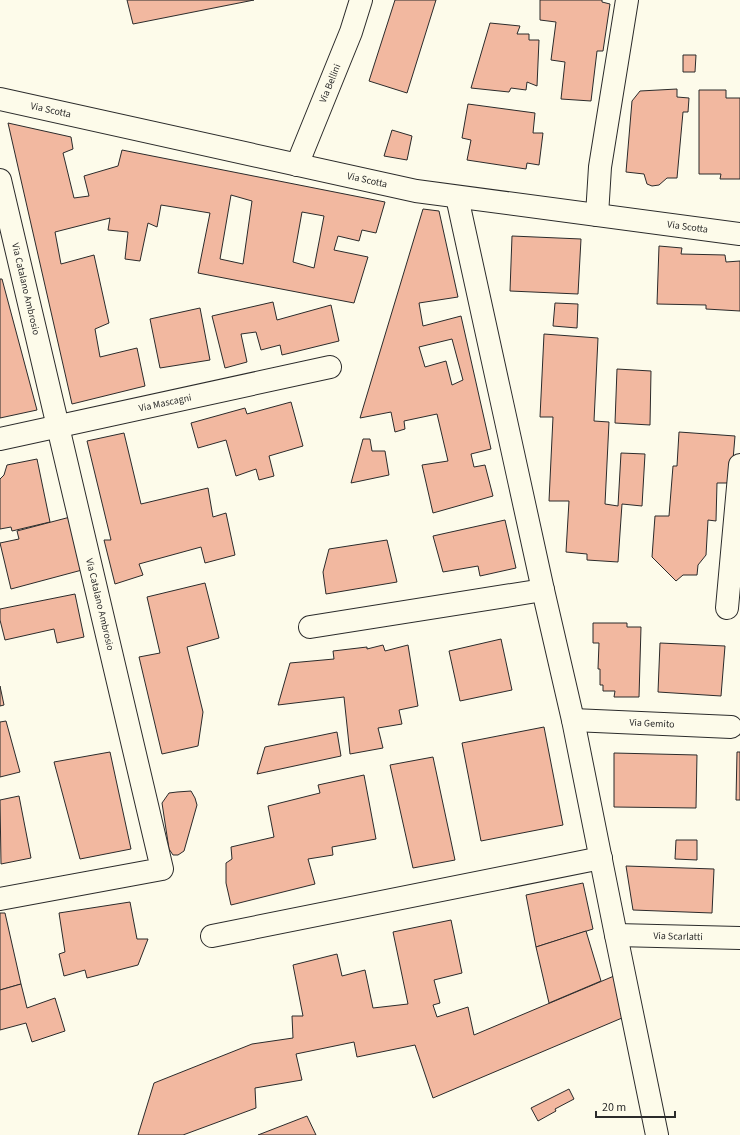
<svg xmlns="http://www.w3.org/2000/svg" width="740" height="1135" font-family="'Source Sans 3',sans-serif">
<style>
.building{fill:#f2b8a0;stroke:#2b2b2b;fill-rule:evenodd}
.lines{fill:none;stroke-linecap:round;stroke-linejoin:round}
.minor-casing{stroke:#2b2b2b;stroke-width:24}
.tertiary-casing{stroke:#2b2b2b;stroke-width:24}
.minor{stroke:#fdfbea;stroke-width:22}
.tertiary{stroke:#fdfbea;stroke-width:22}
.labels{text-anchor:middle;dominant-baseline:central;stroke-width:3;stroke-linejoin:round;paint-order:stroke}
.street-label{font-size:10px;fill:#2b2b2b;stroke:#fdfbea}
</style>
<rect width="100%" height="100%" fill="#fdfbea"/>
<g class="building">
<path d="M127,0h127l-121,24z"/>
<path d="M395,0h41l-29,93 -38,-12z"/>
<path d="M540,0h62v2l8,2 -7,47h-6l-6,50 -30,-2 4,-37 -14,-2 5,-38 -16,-2z"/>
<path d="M490,23l30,3 -3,8h12v6h10l-2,46 -10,-4 -1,8 -15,-2 -2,4 -38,-4z"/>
<path d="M683,55h13l-1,17h-12z"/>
<path d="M677,89v8l12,1 -1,14h-5l-6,66h-10l-8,7 -7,1 -5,-2 -3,-10 -18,-2 6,-71 8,-10z"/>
<path d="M699,90h27v8h14v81h-20l1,-5h-22z"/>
<path d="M468,104l67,9 -2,20h10l-4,32 -12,-2 -1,6 -59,-9 4,-20 -9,-2z"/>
<path d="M8,123l63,14 2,12 -10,4 11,45 15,-2 -5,-20 34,-10 4,-16 263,52 -9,31 -14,-3 -3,11 -21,-5 -4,14 34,7 -14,46 -156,-30 12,-60 -49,-8 -4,22 -9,-4 -8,38 -15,-2 3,-27 -20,-2 2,-12 -55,14 6,32 33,-9 15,68 -14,6 5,28 37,-9 8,38 -73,18zM231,195l21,6 -9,63 -23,-5zM302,212l22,4 -10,52 -21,-6z"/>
<path d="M392,130l20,6 -5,24 -23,-4z"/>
<path d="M423,209l16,2 19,86 -39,6 4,23 38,-10 30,133 -20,5 3,13 11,-2 8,31 -60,17 -11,-48 26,-4 -11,-47 -33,7 1,8 -10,3 -4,-20 -31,6zM452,339l11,41 -11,5 -6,-24 -21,6 -6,-20z"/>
<path d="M512,236l69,3 -3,55 -68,-3z"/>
<path d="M659,246l23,2 -1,6 44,1 1,7 14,-1v50l-34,-2v-4l-49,-1z"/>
<path d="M0,279h2l35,131 -37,8z"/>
<path d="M273,302l4,18 54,-15 8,36 -57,14 -2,-10 -19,5 -5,-18 -15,2 6,28 -22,6 -13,-52z"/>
<path d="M555,303l23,1 -1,24 -24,-2z"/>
<path d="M200,308l10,52 -50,8 -10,-49z"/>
<path d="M544,334l54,4 -4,83 15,1 -4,82 13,2 3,-53 24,1 -3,52 -20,-2 -4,58 -31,-2v-6l-21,-2 3,-51h-20l4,-84h-13z"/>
<path d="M617,369l34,2 -1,54 -35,-2z"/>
<path d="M291,402l12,44 -34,10 5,20 -15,4 -3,-11 -20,7 -10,-36 -28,8 -7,-25 54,-15 2,6z"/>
<path d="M679,432l56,4 -3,36 -5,11h-10l-1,38 -8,-1 -2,35 -8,10 -1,10h-14l-7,6 -24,-24 3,-41h14l4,-50h4z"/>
<path d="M124,433l17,71 67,-16 5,29 13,-4 9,42 -30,8 -4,-16 -62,17 4,11 -28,9 -11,-44h7l-24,-99z"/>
<path d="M363,439h7l2,12h13l4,24 -38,8z"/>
<path d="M37,459l13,63 -38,9 -1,-4 -11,2v-50l4,-4 3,-10z"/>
<path d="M74,516l8,54 -71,19 -11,-46 19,-4 -2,-8z"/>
<path d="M505,520l11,48 -36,8 -2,-10 -35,6 -10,-36z"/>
<path d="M387,540l10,42 -71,12 -3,-22 6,-23z"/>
<path d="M205,583l14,55 -32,9 16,65 -5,34 -36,8 -23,-97 21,-4 -13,-56z"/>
<path d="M75,594l9,43 -27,6 -3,-14 -49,11 -5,-20v-11z"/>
<path d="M593,623h34v4h14l-2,70h-25l1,-6h-12v-6h-3v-16h-2l1,-26h-6z"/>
<path d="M501,639l11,51 -52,11 -11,-50z"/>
<path d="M660,643l65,3 -4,50 -63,-4z"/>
<path d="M383,645l2,6 23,-6 10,61 -19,4 3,14 -24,4 5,20 -33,6 -6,-57 -66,8 12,-42 44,-4 -1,-8 34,-4v2z"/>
<path d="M0,686l4,19 -4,1z"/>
<path d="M6,721l14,51 -20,5v-55z"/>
<path d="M544,727l19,98 -82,16 -19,-98z"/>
<path d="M337,732l4,24 -84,18 8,-27z"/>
<path d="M110,752l21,97 -51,10 -26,-97z"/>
<path d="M737,752h3v48h-4z"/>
<path d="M614,753l83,2 -1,53 -82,-1z"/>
<path d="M433,757l22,103 -42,8 -23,-103z"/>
<path d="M364,775l12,64 -44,8 1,8 -25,4 7,25 -84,21 -5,-22v-20l6,-4 -1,-12 43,-10 -6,-31 52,-13 -2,-8z"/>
<path d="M191,791l4,7 2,7 -13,46 -6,4h-5l-4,-6 -7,-46 7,-10 8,-1z"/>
<path d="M19,796l12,62 -30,6 -1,-64z"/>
<path d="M676,840h21v20l-22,-1z"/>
<path d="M626,866l88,3 -2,44 -79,-3z"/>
<path d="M583,883l10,46 -57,18 -10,-52z"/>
<path d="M130,902l7,37h11l-10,26 -51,13 -2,-8 -21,6 -5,-22 6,-2 -6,-39z"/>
<path d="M0,913h5l16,71 -21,6z"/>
<path d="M451,920l11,53 -28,7 6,23 -7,2 4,12 31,-10 6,28 140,-59 8,42 -189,80 -18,-53 -58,12 -3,-15 -58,12 6,26 -47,8 1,20 -73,27h-45l16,-52 98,-39 41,-6 -1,-22h11l-10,-51 44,-11 5,22 23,-6 8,38 35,-4 -15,-72z"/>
<path d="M586,931l15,50 -52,22 -13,-56z"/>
<path d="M21,984l6,24 28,-10 10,33 -33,11 -6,-19 -26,7v-40z"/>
<path d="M569,1089l5,10 -19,10 1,2 -18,10 -7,-13z"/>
<path d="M307,1116l9,19h-58z"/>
</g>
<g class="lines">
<defs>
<g id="minor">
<path id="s1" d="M297,165l54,-133 10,-32"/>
<path id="s2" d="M0,180l162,689 -162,30"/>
<path d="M457,197l86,393 30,130 43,215 41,200"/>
<path d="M597,215l3,-48 27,-167"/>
<path id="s3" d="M0,439l330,-72"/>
<path d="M727,608l13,-143"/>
<path d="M310,627l233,-37"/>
<path id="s4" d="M573,720l158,7"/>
<path id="s5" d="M616,935l124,3"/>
<path d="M212,936l389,-78"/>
</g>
<g id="tertiary">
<path id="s6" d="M0,99l416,92 324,43"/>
</g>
</defs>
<use href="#minor" class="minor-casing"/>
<use href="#tertiary" class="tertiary-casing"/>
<use href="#minor" class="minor"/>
<use href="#tertiary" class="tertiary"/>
</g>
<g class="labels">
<g class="street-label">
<text stroke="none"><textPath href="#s1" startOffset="88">Via Bellini</textPath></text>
<text stroke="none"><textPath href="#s6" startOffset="52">Via Scotta</textPath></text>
<text stroke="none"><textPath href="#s6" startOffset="376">Via Scotta</textPath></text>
<text stroke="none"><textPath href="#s6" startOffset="700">Via Scotta</textPath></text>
<text stroke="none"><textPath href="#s2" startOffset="112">Via Catalano Ambrosio</textPath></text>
<text stroke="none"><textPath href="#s3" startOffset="169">Via Mascagni</textPath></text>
<text stroke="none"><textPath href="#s2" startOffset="436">Via Catalano Ambrosio</textPath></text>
<text stroke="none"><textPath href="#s4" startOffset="79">Via Gemito</textPath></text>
<text stroke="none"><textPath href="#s5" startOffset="62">Via Scarlatti</textPath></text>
</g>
</g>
<path d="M596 1111v6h79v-6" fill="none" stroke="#2b2b2b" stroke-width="2"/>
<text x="602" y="1111" font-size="12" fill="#2b2b2b" stroke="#fdfbea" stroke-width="3" paint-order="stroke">20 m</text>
</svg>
